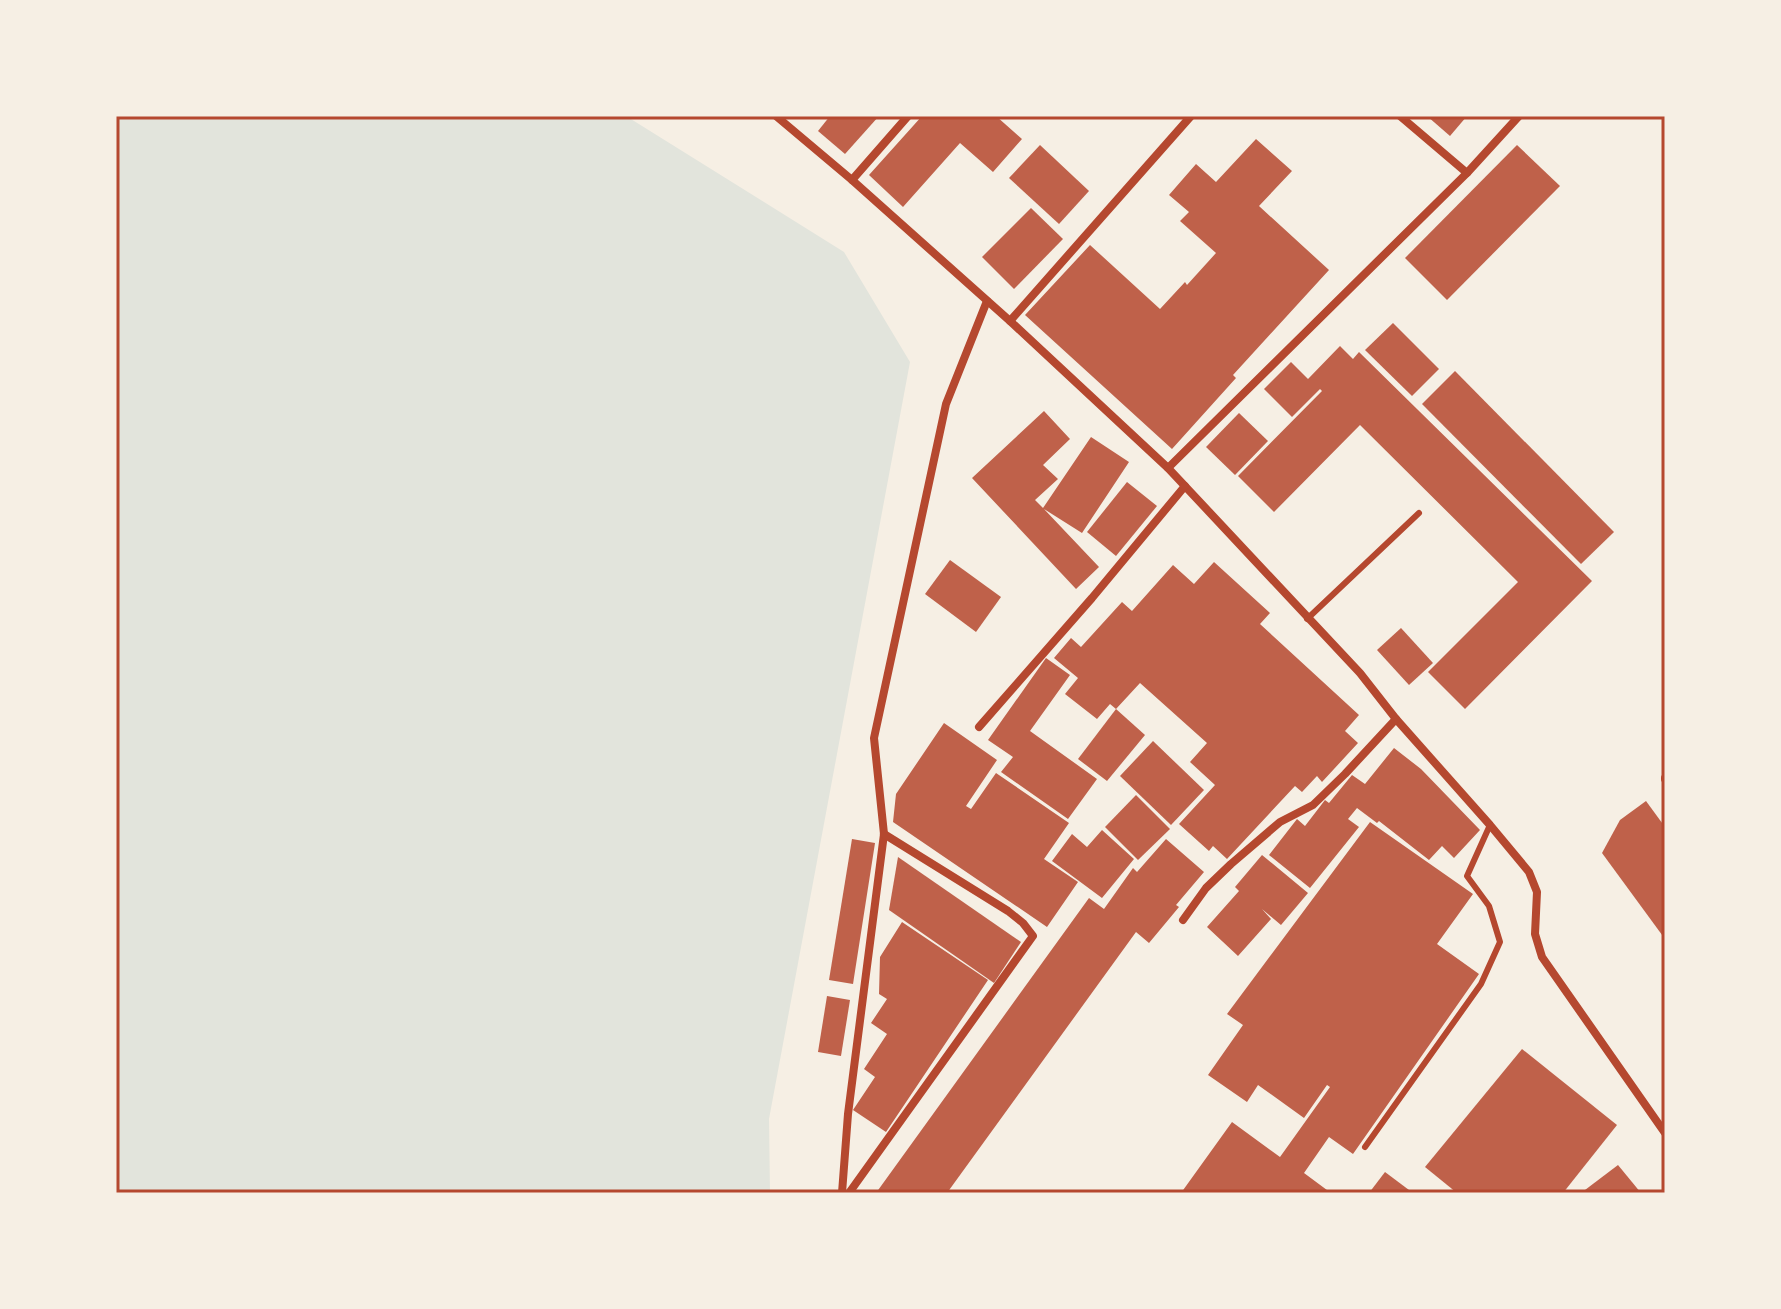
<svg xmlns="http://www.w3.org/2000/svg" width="1781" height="1309" font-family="'Noto Sans',sans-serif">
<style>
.green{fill:#e2e4dc}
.building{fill:#bf614a}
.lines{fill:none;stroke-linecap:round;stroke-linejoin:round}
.service{stroke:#b5482f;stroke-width:6}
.minor{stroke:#b5482f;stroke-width:8}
.neatline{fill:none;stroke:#b5482f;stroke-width:3}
</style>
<rect width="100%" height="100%" fill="#f6efe4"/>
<path class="green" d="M116,116h510l218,136 66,110 -141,757 1,74h-654z"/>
<g class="building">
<path d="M830,116h49l-34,38 -27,-23z"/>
<path d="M922,116h74l26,23 -29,33 -33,-29 -57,64 -34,-32z"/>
<path d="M1427,116h40l-17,20z"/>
<path d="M1256,139l36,32 -33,35 70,64 -96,105 3,3 -64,71 -147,-134 65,-70 70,64 25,-27 2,3 29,-32 -36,-32 9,-9 -20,-17 27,-31 20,18z"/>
<path d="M1040,145l49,46 -30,33 -50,-46z"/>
<path d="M1517,145l43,41 -113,114 -42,-42z"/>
<path d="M1031,208l32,31 -49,50 -32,-32z"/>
<path d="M1393,323l46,46 -27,27 -47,-46z"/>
<path d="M1340,346l13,13 6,-7 233,229 -127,128 -37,-37 90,-90 -158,-157 -86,87 -36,-36 84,-85 -2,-2 -28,28 -28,-28 27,-27 17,17z"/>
<path d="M1455,371l159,161 -33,32 -159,-160z"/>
<path d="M1044,411l26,28 -27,26 15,14 -23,21 8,8 48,-71 38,25 -47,71 -38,-24 55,58 -23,22 -104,-111z"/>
<path d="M1239,413l29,28 -33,34 -29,-28z"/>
<path d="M1127,482l30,24 -41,50 -29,-24z"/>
<path d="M950,560l51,37 -25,35 -51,-38z"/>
<path d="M1214,562l56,51 -10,11 99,91 -14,16 13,12 -36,39 -5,-6 -15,16 -7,-6 -68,73 -14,-13 -4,5 -30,-27 36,-39 -25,-23 17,-19 -67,-60 -24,26 -6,-5 -13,15 -32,-25 13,-16 -24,-20 17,-20 10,9 41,-45 10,9 41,-46 21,19z"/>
<path d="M1401,628l32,35 -24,22 -32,-35z"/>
<path d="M1046,658l24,17 -40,56 67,48 -29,40 -67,-47 12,-15 -25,-17z"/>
<path d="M1116,709l29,26 -38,46 -29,-22z"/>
<path d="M944,723l53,37 -31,46 5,3 25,-36 73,50 -25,36 34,23 -31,45 -154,-105 3,-28z"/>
<path d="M1153,741l51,49 -33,35 -51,-49z"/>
<path d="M1394,748l27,21 59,61 -26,28 -12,-12 -13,14 -50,-39 -2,2 -20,-15 -9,11 11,8 -49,61 -41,-33 28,-36 8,7 20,-26 4,3 23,-28 13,9z"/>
<path d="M1136,795l34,34 -32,31 -33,-33z"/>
<path d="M1646,801l19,26v112l-63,-86 18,-33z"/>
<path d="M1370,822l103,72 -36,50 42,30 -126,180 -24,-17 -25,36 27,20h-150l51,-71 48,35 50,-70 -3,-2 -23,33 -46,-33 -11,17 -39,-27 35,-50 -16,-11z"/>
<path d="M1102,830l32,29 -32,39 -50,-37 20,-27 15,13z"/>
<path d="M852,839l23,4 -22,141 -24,-4z"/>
<path d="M1166,839l38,33 -28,33 3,2 -30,36 -13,-11 -189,261h-71l213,-295 15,11 29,-41 4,4z"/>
<path d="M1262,855l46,38 -27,32 -19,-16 9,10 -33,37 -31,-29 32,-36 -4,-4z"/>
<path d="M898,857l123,85 -27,41 -105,-73z"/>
<path d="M902,922l86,58 -102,152 -33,-22 22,-33 -11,-8 23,-35 -16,-11 16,-24 -8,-5 1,-37z"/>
<path d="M827,996l23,4 -9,56 -23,-4z"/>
<path d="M1522,1049l95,76 -54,68h-106l-32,-26z"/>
<path d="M1618,1165l23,28h-60z"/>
<path d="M1385,1172l28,21h-44z"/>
</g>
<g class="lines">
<g class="service">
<path d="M1307,619l112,-106"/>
<path d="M1365,1147l116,-163 19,-42 -11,-36 -22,-30 23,-51"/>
</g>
<g class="minor">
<path d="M776,116l76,64 158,141 158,147 192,205 36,46 94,106 39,47 8,20 -2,42 7,23 123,176"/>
<path d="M1400,116l67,57"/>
<path d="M852,180l56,-64"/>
<path d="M1010,321l181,-205"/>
<path d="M1168,468l299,-295 52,-57"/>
<path d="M979,727l113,-129 93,-112"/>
<path d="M1665,778v1"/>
<path d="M1183,920l23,-32 25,-24 49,-42 33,-17 32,-31 51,-55"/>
<path d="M842,1193l6,-79 36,-280 -10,-96 72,-334 41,-103"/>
<path d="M849,1193l184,-257 -10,-13 -15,-12 -124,-77"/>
</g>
</g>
<rect width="1781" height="1309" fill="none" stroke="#f6efe4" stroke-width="236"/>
<rect x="118" y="118" width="1545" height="1073" class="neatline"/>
</svg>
